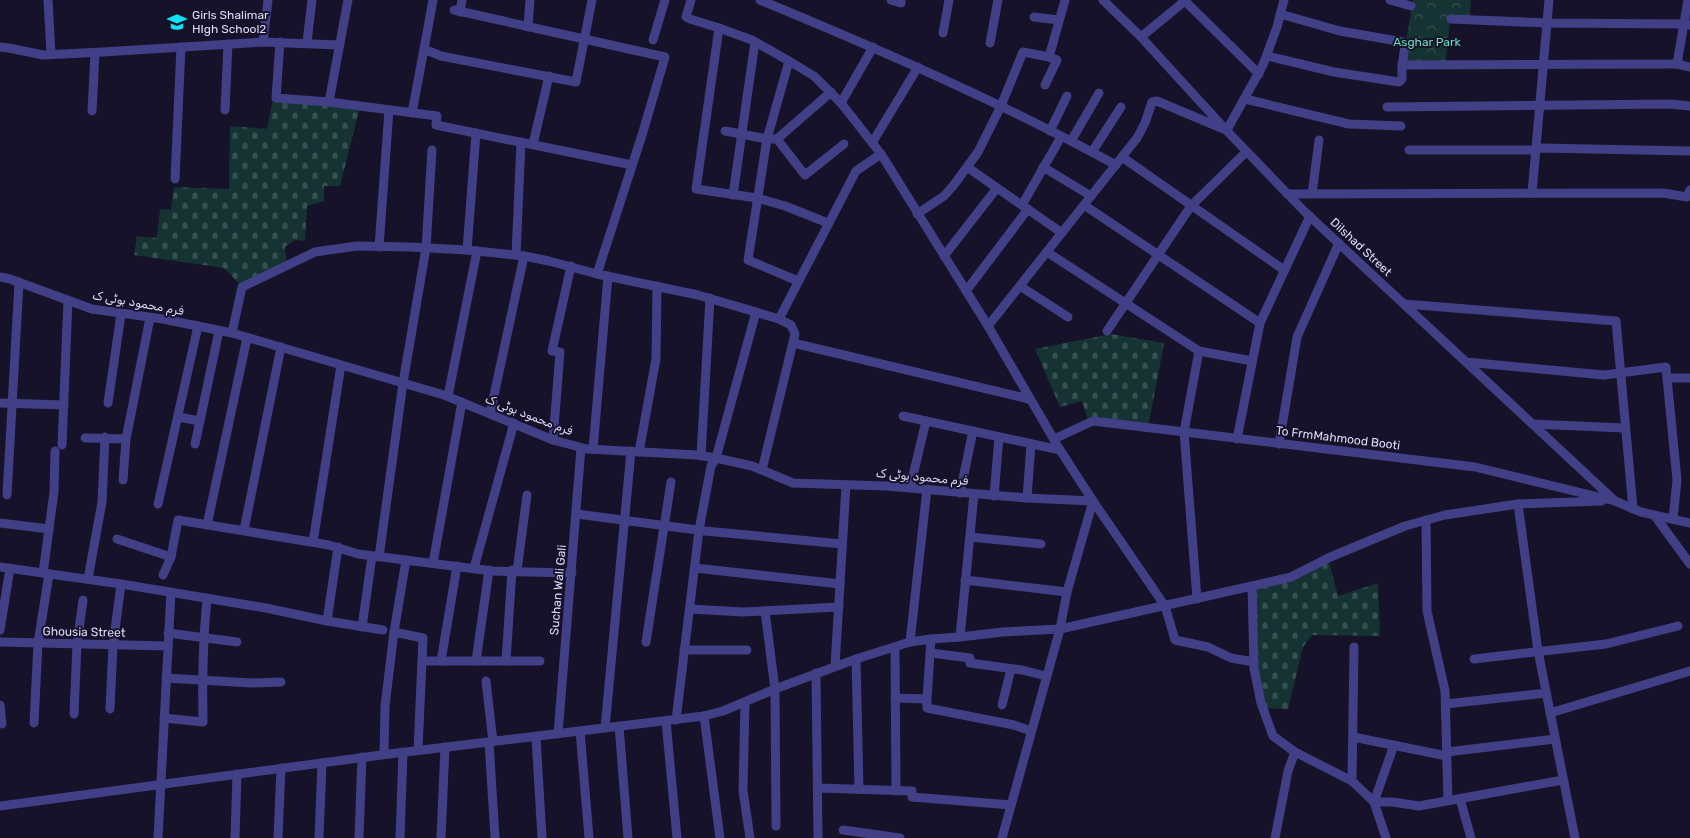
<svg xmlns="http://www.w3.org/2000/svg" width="1690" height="838" font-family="Rubik,'Noto Sans Arabic',sans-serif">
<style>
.forest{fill:url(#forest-crowns)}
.cemetery{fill:url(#cemetery-stones)}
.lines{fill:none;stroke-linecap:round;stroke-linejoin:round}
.minor{stroke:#413f86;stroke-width:9}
.labels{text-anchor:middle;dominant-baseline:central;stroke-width:4;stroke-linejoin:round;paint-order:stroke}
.poi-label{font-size:12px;fill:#dfdbfe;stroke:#161229;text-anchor:start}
.park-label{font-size:12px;fill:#68dcbf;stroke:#161229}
.street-label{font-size:12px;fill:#dfdbfe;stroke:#161229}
</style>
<defs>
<pattern id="forest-crowns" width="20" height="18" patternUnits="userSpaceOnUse" patternTransform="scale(1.25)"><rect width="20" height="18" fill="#153332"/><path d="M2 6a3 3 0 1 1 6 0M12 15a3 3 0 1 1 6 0" fill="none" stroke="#375051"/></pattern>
<pattern id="cemetery-stones" width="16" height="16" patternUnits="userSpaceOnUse" patternTransform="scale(1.25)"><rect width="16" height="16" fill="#153332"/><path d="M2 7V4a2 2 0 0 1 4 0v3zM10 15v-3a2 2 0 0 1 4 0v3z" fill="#375051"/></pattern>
</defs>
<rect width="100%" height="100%" fill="#161229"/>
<path class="forest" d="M1413,0h58l-1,16 -19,-1 -6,50h-43z"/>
<g class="cemetery">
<path d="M273,98l88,5 -21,83h-16v15l-17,5 -2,35 -10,-1 -10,7 2,18 -45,22 -18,-19 -90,-13 3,-19 20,2 3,-29 11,1 3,-23 55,2 1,-63 37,3z"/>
<path d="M1111,334l53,9 -16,85 -59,-5 -7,-22 -22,6 -25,-58z"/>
<path d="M1328,558l10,38 40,-13 2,53 -68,-1 -9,12 -15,62 -25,-1 -9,-40 -2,-82 39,-9z"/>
</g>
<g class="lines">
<g class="minor">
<path d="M48,0l3,54"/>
<path d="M691,0l-5,17 4,2 29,9 33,12 37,21 25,15 27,27 40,51 107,172 72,124 33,51 72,105 10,34 33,7 23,11 23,4"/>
<path d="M760,0c121,50 240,102 356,165"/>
<path d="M891,0l10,3v-3"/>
<path d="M1103,0l38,37 85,93 78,81 311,290"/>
<path d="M1184,0l75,74"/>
<path d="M1390,0l21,6"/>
<path d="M1688,0l-11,64 13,3"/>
<path d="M454,10l211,47 -23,78 -45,139"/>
<path d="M460,12l2,-12"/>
<path d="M1280,14l60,17 63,11 2,1v3l-3,19 275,-1"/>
<path d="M1034,17l25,3"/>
<path d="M1451,19l96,4 137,1 6,1"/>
<path d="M528,27l2,-27"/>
<path d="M719,28l-23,161 61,9 28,8 43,17"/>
<path d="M943,33l6,-33"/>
<path d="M1141,37l45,-37"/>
<path d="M653,40l12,-40"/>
<path d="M263,42l5,-42"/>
<path d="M280,42l-4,56 53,4 108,14 -1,9 196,40"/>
<path d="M307,42l5,-42"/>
<path d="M990,43l8,-43"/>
<path d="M0,47l9,1 34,7 60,-3 160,-10 76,3"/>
<path d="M424,49l9,-49"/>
<path d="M1267,56l67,16 65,10 3,-3v-14"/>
<path d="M789,61l-22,78 -19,121 50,21"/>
<path d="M1045,85l12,-25 -8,-3"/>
<path d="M1245,99l104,25 52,2"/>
<path d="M329,102l19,-102"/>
<path d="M841,103l32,-56"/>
<path d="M1387,107l283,-3 20,2"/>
<path d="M225,110l3,-66"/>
<path d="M92,111l3,-58"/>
<path d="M412,113l12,-64 17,7 135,26 16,-82"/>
<path d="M725,131l42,8h10l54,-47"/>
<path d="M1050,131l17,-35"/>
<path d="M777,139l28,36 39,-31"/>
<path d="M1071,141l28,-48"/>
<path d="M872,143l46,-76"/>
<path d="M533,144l16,-68"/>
<path d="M1409,150h127l5,-2 149,3"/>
<path d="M1092,152l29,-45"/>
<path d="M1122,157l162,113"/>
<path d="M967,167l95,66"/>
<path d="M1043,167l48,29"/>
<path d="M175,179l6,-132"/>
<path d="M1532,193l17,-193"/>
<path d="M1287,194l376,-1 24,4 3,-7"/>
<path d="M1312,194l7,-54"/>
<path d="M733,195l22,-153"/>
<path d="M1022,205l39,-68"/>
<path d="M1084,205l176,118"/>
<path d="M917,214l27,-18 9,-10 25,-34 23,-46 22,-54 26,5 16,-57"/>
<path d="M379,247l10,-137"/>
<path d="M467,250l9,-117"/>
<path d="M1047,252l152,99 53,10"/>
<path d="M516,255l5,-113"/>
<path d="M944,256l53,-68"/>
<path d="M0,277l10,2 82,30 71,10 69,14 212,62 109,45 34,9 110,6 19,3 36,8 41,17 93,3 141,12 66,3"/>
<path d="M1020,286l48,31"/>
<path d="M966,291l62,-82"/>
<path d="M1404,304l212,17 17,188"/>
<path d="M779,319l77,-148 25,-17"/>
<path d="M988,326l149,-188 8,-15 7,-21 5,-1 69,29 2,-2 35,-63 14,-38 7,-27"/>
<path d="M1107,331l84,-125 55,-54"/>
<path d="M232,333l10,-46 73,-35 42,-6 53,1 57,3 57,6 25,5 48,13 101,21 81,24 12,6 4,9 -33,136"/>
<path d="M793,343l236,56"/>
<path d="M1466,362l138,13 62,-8 1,11"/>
<path d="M448,396l29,-145"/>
<path d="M0,403l64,2"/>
<path d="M108,403l13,-89"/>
<path d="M490,414l34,-158"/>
<path d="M903,416l157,34"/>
<path d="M178,417l22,4"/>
<path d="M1532,424l93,4"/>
<path d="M85,438l41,1"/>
<path d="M1054,439l39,-18 382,46 140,34 26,11 49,11"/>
<path d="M1237,439l23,-116 50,-107"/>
<path d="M553,440l7,-88 -8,-1 19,-85"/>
<path d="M195,444l24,-113"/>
<path d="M1279,444l18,-107 42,-94"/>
<path d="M62,445l6,-145"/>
<path d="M593,449l15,-173"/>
<path d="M639,452l17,-93 1,-73"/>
<path d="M701,456l9,-158"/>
<path d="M123,480l3,-41 24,-121"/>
<path d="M910,488l16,-67"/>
<path d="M960,493l13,-62"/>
<path d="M7,495l12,-213"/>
<path d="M994,496l5,-59"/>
<path d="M1027,498l4,-54"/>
<path d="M158,504l40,-178"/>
<path d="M1518,504l20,147 37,187"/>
<path d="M577,514l128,17 137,13"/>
<path d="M1655,516l35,48"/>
<path d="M1673,519l4,-39 -10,-102h23"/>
<path d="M1426,520l1,91 18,80 3,110"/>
<path d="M0,523l49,6 -6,44"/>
<path d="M207,525l40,-187"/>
<path d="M49,529l5,-37 1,-41"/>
<path d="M244,530l37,-183"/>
<path d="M970,537l71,7"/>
<path d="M117,539l54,18"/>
<path d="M313,542l28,-177"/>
<path d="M379,557l24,-174 23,-135 6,-98"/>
<path d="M433,563l29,-161"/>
<path d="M0,567l121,17 145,24 61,13 56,9"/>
<path d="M474,568l40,-145"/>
<path d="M695,568l145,16"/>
<path d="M517,571l10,-76"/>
<path d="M163,575l8,-18 7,-37 151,25 29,9 134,17 80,2"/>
<path d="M88,579l14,-77 3,-65"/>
<path d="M965,580l102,12"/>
<path d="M1252,586l39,-9 37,-19 77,-32 40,-11 73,-11 84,-3"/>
<path d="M1197,599l-13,-167 15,-81"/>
<path d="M690,609l53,3 96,-5"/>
<path d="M765,611l10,78 1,137"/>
<path d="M327,621l11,-74"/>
<path d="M362,627l10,-71"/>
<path d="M0,630l10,-62"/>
<path d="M394,632l12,-72"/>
<path d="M168,633l69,9"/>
<path d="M960,637l14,-143"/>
<path d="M0,642l168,4"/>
<path d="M646,642l25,-160"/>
<path d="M910,642l17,-153"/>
<path d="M895,647l1,144"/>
<path d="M684,650h63"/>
<path d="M931,653l39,5v5l52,7 24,6"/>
<path d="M856,659l3,130"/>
<path d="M1474,659l132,-15 72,-18"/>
<path d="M422,661h118"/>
<path d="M441,661l16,-95"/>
<path d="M476,661l13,-91"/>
<path d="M506,661l6,-91"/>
<path d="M835,666l11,-181"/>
<path d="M816,673l2,165"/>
<path d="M166,678l85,5 30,-1"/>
<path d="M486,681l7,61"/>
<path d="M895,698l32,1 4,-60"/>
<path d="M927,699v9l87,17 17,6"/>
<path d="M745,703l-2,88 7,47"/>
<path d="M1446,704l100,-11"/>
<path d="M0,705l2,19"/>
<path d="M1002,705l9,-36"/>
<path d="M110,709l3,-64 8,-61"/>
<path d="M1550,713l140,-42"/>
<path d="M74,714l3,-70 6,-44"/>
<path d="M704,716l16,122"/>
<path d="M164,718l39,4c-1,-42 0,-83 4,-124"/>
<path d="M676,720l23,-190 12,-64 5,-8 40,-146"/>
<path d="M666,721l11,117"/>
<path d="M34,723l4,-80 11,-69"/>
<path d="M619,726l9,112"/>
<path d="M605,728l26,-277"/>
<path d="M580,731l9,107"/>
<path d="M558,734l23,-286"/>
<path d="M536,737l6,101"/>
<path d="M1353,737l94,19"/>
<path d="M489,742l6,96"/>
<path d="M1394,745l-20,57h19l26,4 144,-26"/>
<path d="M1447,752l108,-13"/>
<path d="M384,754l1,-48 9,-74 29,6 -5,112"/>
<path d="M1352,781l2,-134"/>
<path d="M818,788l94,3v6l99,8"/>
<path d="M1460,799l11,39"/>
<path d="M0,806l389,-52 315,-38 19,-5 52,-22 81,-30 54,-17 21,-3 29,-2 43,-5 57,-3 192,-43 2,82 7,35 12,33 22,16 57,29 22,21 12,36"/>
<path d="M843,830l57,8"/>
<path d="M158,838l13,-246"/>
<path d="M235,838l2,-64"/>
<path d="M278,838l3,-70"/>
<path d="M319,838l3,-75"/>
<path d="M359,838l3,-81"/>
<path d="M400,838l3,-86"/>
<path d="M441,838l4,-91"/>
<path d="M1002,838l58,-209 7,-37 26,-91"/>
<path d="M1275,838l13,-67 7,-19"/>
</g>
</g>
<defs>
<symbol id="school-bare" viewBox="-9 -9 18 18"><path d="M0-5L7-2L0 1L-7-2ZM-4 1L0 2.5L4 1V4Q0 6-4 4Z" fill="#0fe0f6" stroke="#161229" stroke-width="2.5" paint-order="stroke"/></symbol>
</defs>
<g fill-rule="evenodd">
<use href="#school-bare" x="163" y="8" width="28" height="28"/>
</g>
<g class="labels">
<g class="poi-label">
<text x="192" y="15">Girls Shalimar<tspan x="192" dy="14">HIgh School2</tspan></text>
</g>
<g class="park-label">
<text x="1427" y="42">Asghar Park</text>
</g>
<g class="street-label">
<text transform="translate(1361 247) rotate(43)">Dilshad Street</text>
<text transform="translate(138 303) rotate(10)">فرم محمود بوٹی ک</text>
<text transform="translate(529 415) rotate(21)">فرم محمود بوٹی ک</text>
<text transform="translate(1338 438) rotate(7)">To FrmMahmood Booti</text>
<text transform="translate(922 477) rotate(5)">فرم محمود بوٹی ک</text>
<text transform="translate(558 590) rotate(-85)">Suchan Wali Gali</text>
<text transform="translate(84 632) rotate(1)">Ghousia Street</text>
</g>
</g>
</svg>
